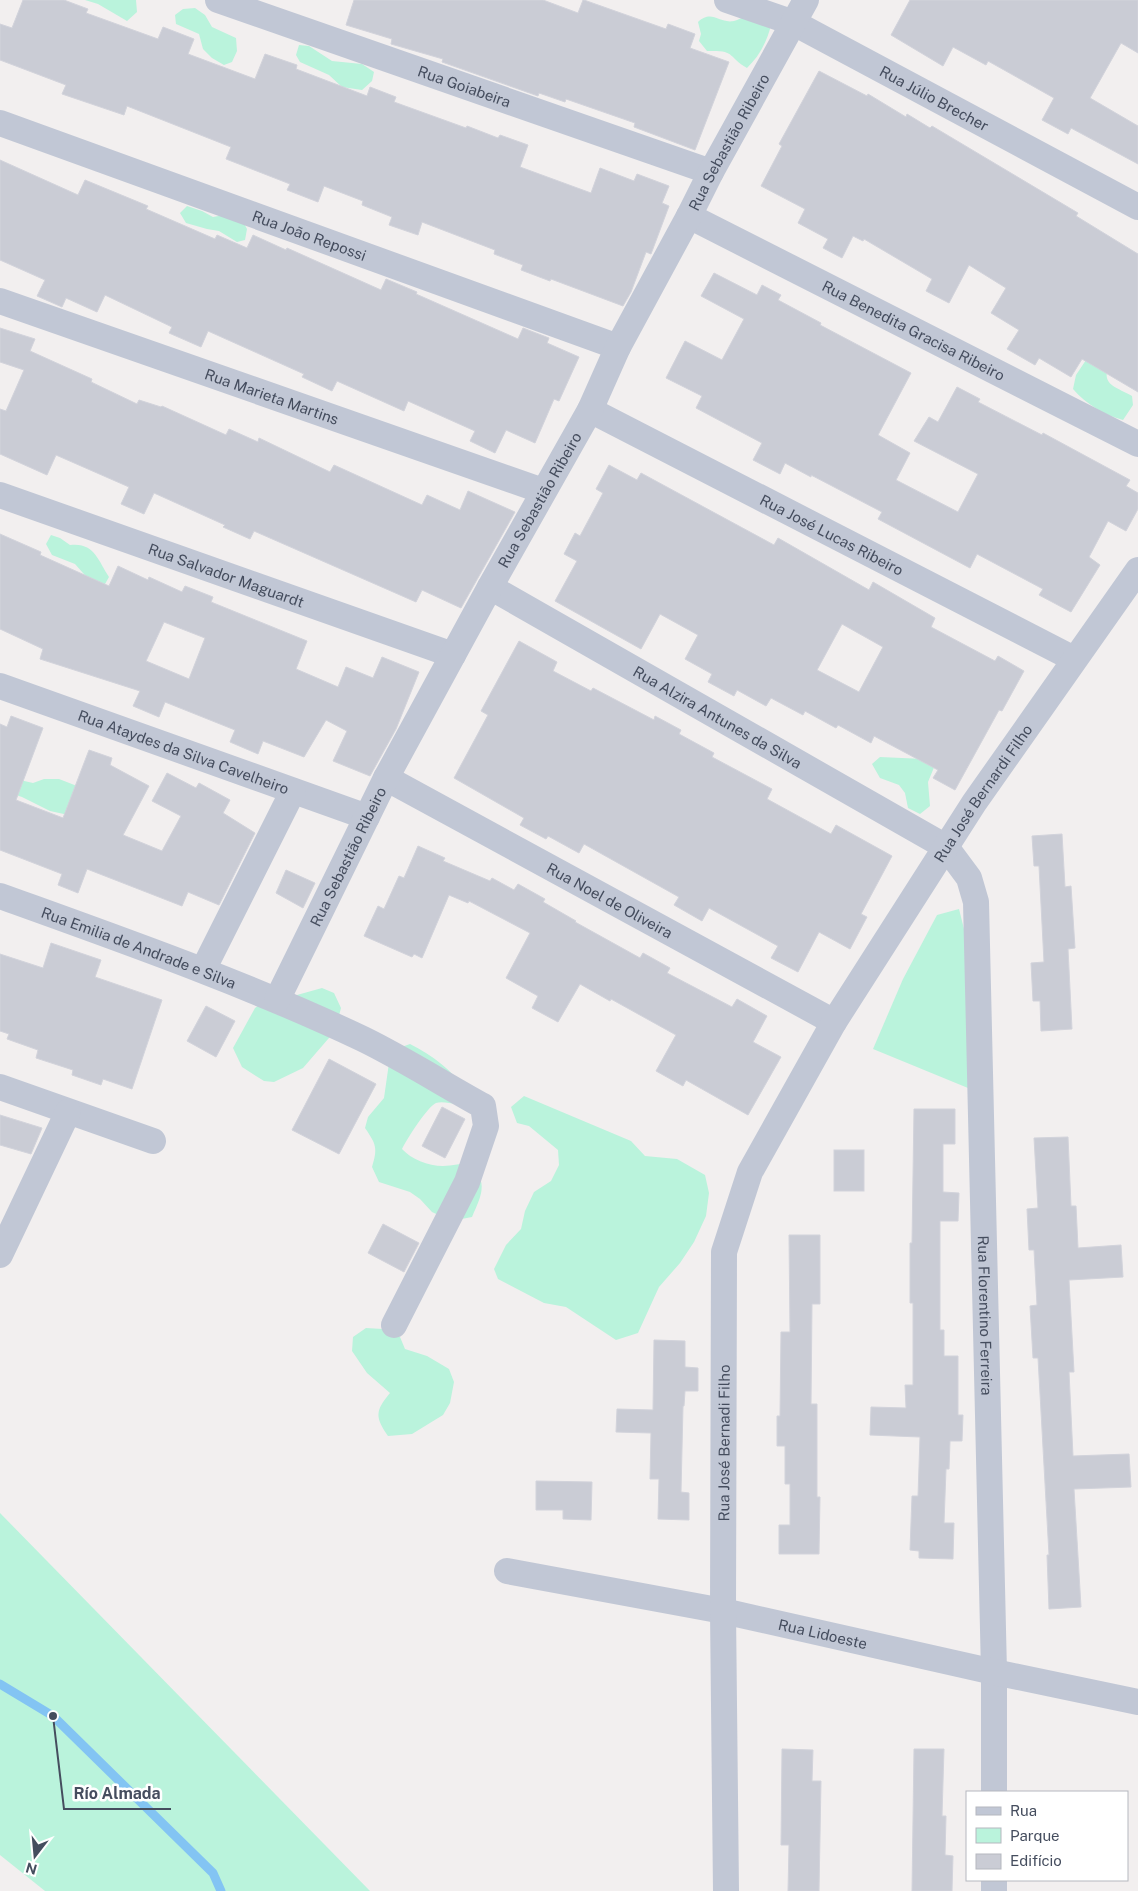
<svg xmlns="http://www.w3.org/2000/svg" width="1138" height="1891" font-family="'Public Sans',sans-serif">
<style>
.green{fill:#baf3dc}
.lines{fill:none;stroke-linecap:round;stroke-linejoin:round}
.stream{stroke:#83c4f3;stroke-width:9}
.building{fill:#caccd5;stroke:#d2d3db;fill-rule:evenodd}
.street{stroke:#c1c7d5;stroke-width:26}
.labels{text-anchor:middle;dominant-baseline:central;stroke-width:5;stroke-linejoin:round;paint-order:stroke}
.street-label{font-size:15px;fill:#454d5e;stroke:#fff}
.leader{fill:none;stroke:#454d5e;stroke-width:2}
.callout-dot{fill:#454d5e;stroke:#fff;stroke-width:2}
.callout-label{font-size:16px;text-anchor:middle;font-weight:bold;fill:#454d5e;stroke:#fff;stroke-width:5;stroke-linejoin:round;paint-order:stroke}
</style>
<rect width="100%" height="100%" fill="#f2efef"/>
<g class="green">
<path d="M85,0h51l1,12 -10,9 -29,-17z"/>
<path d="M195,8l10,7 7,12 24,11 1,13 -5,11 -8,3 -12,-7 -9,-9 -4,-15 -23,-10 -1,-9 8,-6z"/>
<path d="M746,15l26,7c-5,19 -11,32 -25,46 -20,-12 -11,-18 -40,-17l-8,-10 2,-7 -3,-12c14,-13 21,2 36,-1 4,-1 9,-4 12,-6z"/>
<path d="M299,45l10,1 23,15 30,3 12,8 -2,9 -10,9 -20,-3 -13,-12 -29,-13 -4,-7z"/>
<path d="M187,206l15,5 11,6 11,-2 17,3 6,11 -2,11 -8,2 -18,-11 -12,-2 -21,-6 -6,-10z"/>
<path d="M1086,360l23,7c-9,18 10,21 23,29l1,9 -10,15c-19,-5 -37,-16 -50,-31l3,-14z"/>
<path d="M51,535l9,3 10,7c24,-3 28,15 39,32l-4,7 -5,2 -9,-4 -16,-18 -23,-9 -6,-11z"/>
<path d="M880,757l44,2 11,6 -7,17 2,24 -10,8 -12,-6 -3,-15 -6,-8 -19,-7 -8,-14z"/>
<path d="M44,779h15l18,7 -4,30 -23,-5 -28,-14 -9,-3 7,-14 13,3z"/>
<path d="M959,909l11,44 -2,135 -95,-39 30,-70 34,-64z"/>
<path d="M322,988l12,5 7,15 -6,23 -32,37 -29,14 -10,-1 -22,-14 -9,-19 22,-40 12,-9 30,-4z"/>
<path d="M410,1044c23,12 41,25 56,46l-10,14c-6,-1 -15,-3 -20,-1 -8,3 -30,37 -34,46 9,10 26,17 41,17 9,0 19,-3 28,-3 17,21 11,31 1,54l-21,4 -19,-9 -12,-13 -10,-7 -31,-10 -7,-15c6,-19 4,-23 -7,-39l3,-11 16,-19 5,-35 7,-14z"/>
<path d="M524,1096l107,45 14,15 32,3 28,16 4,18 -3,23 -12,26 -14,21 -21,24 -21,46 -22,7 -50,-33 -22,-4 -46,-24 -4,-10 12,-24 15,-16 4,-18 9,-19 17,-11 8,-16 -1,-15 -29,-24 -12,-3 -6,-16z"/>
<path d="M366,1328l17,1 17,8 5,12 22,7 22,13 5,13 -4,21 -7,12 -31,19 -24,2c-13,-19 -13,-25 2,-43l-23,-20 -15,-22 1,-14z"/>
<path d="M0,1513l370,378h-325l-45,-36z"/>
</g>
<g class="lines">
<path class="stream" d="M0,1684l53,32 160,157 8,18"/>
</g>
<g class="building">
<path d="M23,0h41l24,9 -2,4 72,26 5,-12 31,12 -6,15 67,25 10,-25 32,11 -1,4 71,27 3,-9 26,10 -2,5 72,26 1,-2 31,12 2,-3 28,10 -8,22 71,26 9,-25 34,13 3,-7 32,12 -7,17 7,3 -18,48 -5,-2 -15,40 -8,14 -72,-27 -1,2 -29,-11 2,-5 -29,-11 1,-4 -73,-28 -4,13 -29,-10 3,-8 -30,-12 1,-4 -39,-15 -6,16 -31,-12 3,-6 -64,-25 5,-12 -104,-41 -3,9 -62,-21 4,-9 -66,-25v-36l12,4z"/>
<path d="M354,0h189l35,13 5,-13h1l82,29 2,-5 27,10 -5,14 39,14 -34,88 -61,-23 1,-4 -69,-24 -1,3 -26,-9 -1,3 -96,-34 1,-3 -52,-15 1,-5 -46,-14z"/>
<path d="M910,0h228v53l-17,-10 -31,55 48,28v38l-67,-36 -3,6 -26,-14 12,-22 -66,-37 -2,4 -33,-18 -10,19 -52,-31z"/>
<path d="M819,71l48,25 1,-2 38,23 1,-3 23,14 2,-2 146,87 -2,3 62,38v138l-56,-33 -11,18 -32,-19 -4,7 -28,-16 12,-19 -28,-17 15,-25 -37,-23 -20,38 -23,-12 6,-12 -68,-40 -1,2 -10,-5 -11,22 -19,-10 5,-9 -30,-16 7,-14 -44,-23 21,-40 -3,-2z"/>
<path d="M0,160l78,35 7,-15 63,26 -2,3 69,30 2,-4 30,13 6,-13 33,15 1,-2 94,42 5,-11 31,13 -1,2 102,45 5,-11 26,10 -2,5 32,14 -20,44 -5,-2 -19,44 -29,-13 -11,23 -25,-12 5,-10 -67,-30 -4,10 -67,-30 -5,10 -30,-14 2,-3 -96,-43 -7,16 -32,-14 3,-6 -67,-32 -8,17 -31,-14 -4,9 -25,-11 8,-16 -45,-20z"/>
<path d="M714,273l43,22 5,-10 19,10 -3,5 43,23 -1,2 91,48 -33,62 32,18 -14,27 62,32 20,-38 -64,-33 15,-24 9,5 19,-35 23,12 -2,3 64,33 1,-2 87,47 -4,6 12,7v16l-12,22 -18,-10 -19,36 11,8 -29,47 -32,-17 4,-6 -66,-35 -7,14 -92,-49 4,-7 -71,-37v2l-26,-14 -5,11 -27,-14 9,-17 -66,-35 6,-12 -36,-18 19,-37 37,19 22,-41 -43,-23z"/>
<path d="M0,328l35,11 -5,12 62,28 -1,3 46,22 2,-4 22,7 1,-1 64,29 3,-6 29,13 1,-4 71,34 4,-7 88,40 5,-10 33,15 8,-19 47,21 -54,96 -39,-18 -6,12 -162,-71 -4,8 -27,-12 2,-2 -71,-32 -10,21 -23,-10 8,-17 -73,-32 -9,20 -47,-21v-45l6,2 18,-41 -24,-8z"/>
<path d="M609,465l28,15 4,-7 133,72 4,-7 91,52 4,-8 62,36 -4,9 64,34 3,-5 26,15 -22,40 -3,-1 -44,80 -22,-12 5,-8 -64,-34 -3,7 -33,-18 -2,3 -31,-17 -2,4 -32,-17 -5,8 -29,-16 -3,6 -26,-14 4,-8 -27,-15 13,-24 -38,-21 -19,35 -86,-48 22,-40 -13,-7 11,-21 5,3 23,-43 -7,-4zM842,624l41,23 -24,45 -42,-22z"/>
<path d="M0,534l41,18 -1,3 69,31 9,-20 30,14 1,-3 33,15 3,-6 28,11 -2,5 96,39 -11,28 42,18 8,-20 27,11 9,-21 37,15 -23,57 -26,47 -37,-15 14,-30 -21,-11 -22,37 -41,-16 -5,13 -28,-12 5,-12 -70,-28 -6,15 -26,-11 7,-15 -100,-32 3,-10 -43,-20zM164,622l41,16 -16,41 -43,-18z"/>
<path d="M519,641l38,21 -4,9 38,20 2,-3 61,32 1,-4 26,14 -2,4 35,19 -2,4 60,32 -5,10 64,35 5,-9 56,31 -31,58 6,3 -17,32 -31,-17 -21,40 -27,-14 7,-12 -69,-38 -7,13 -28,-16 5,-8 -95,-53 -5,9 -31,-17 -2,3 -26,-14 4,-7 -70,-40 34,-63 -7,-4z"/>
<path d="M11,716l32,12 -27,72 47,18 26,-68 23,8 -2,7 39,21 -26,49 39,16 19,-35 -29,-15 15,-28 29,15 3,-5 31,17 -7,13 32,20 -36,72 -31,-13 -6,14 -95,-37 -9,24 -20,-8 4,-11 -62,-24v-126l7,3z"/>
<path d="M1062,834l3,53 6,-1 4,62 -7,1 4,80 -31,2 -1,-30h-7l-2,-38 13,-1 -5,-96h-5l-2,-30z"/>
<path d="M418,846l27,12 -2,3 47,20 2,-3 22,12 4,-6 27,15 -2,3 33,19 -1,1 65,36 3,-5 27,15 -3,5 65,34 5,-8 30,17 -14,26 28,15 -33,58 -62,-35 -3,6 -27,-15 20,-36 -65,-36 -1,2 -30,-17 -22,38 -26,-14 6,-12 -32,-18 24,-45 -61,-32 -1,2 -19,-8 -27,63 -8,-4 -2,3 -48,-21 14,-30 6,3 15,-33 5,2z"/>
<path d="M286,870l29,13 -12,25 -27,-15z"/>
<path d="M51,943l50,17 -6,17 67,23 -30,89 -29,-10 -2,6 -29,-10 1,-5 -37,-12 2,-8 -31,-11 2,-5 -9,-3v-77l43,14z"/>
<path d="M206,1006l29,15 -19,36 -29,-16z"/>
<path d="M329,1059l47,25 -37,70 -47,-24z"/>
<path d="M442,1107l23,12 -20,39 -23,-12z"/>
<path d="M914,1109h41v35h-12v48l16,1 -1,28h-18v109h4v26h14v59h5l-1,26h-12l-1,28h-3l-2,54h10l-1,36 -34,-1v-7l-9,-1 2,-54h6l2,-59 -50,-2 1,-28 35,1 -1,-23h8v-82h-3v-60h2z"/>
<path d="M0,1115l42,13 -11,26 -31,-9z"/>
<path d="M1068,1137l3,69h5l2,42 43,-3 2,32 -54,3 5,92h-5l4,84 56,-2 2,33 -57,2 7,118 -32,2 -2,-54h2l-11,-197h-5l-3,-52 7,-1 -3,-55h-5l-2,-41 11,-1 -4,-70z"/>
<rect x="834" y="1150" width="30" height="41"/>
<path d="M383,1224l36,19 -15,29 -36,-19z"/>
<path d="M789,1235h31v69h-8l-1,100h6v93h3l-1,57h-40v-29h11v-41h-5v-38h-8v-30h3l1,-84h9z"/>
<path d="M654,1340l31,1v26l13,1v23h-13l-1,15h-1l-2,86 8,1v27l-31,-1 1,-40h-9l1,-46 -35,-1 1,-23 36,1z"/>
<path d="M536,1481l56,1 -1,38 -28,-1v-9h-27z"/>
<path d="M782,1749l31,1 -1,31h9l-2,110h-31l1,-46h-8z"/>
<path d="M914,1749h30l-2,67h4l-1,39 8,1 -1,35h-40z"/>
</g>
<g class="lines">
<g class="street">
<path id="s1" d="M218,0l493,172"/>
<path id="s2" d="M727,0l67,23 344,184"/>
<path id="s3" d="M0,123l618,224"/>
<path id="s4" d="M689,216l449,228"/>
<path id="s5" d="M0,301l543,190"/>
<path id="s6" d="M590,410l484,249"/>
<path id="s7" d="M0,495l453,160"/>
<path id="s8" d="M490,587l456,260 23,31 7,24 18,770v120"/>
<path id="s9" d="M0,686l367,131"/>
<path id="s10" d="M386,778l448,244"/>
<path id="s11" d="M0,896c122,44 245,87 363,143 41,20 80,45 120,67l3,20 -19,56 -73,143"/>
<path d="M203,970l90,-179"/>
<path id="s12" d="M277,1000l109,-222 104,-191 100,-177 28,-63 71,-131 22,-44 95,-172"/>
<path d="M0,1087l153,54"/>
<path d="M0,1255l68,-143"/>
<path id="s13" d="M507,1571l216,40 271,61 144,30"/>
<path id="s14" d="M726,1891l-3,-280 1,-359 26,-80 84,-150 140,-219 164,-233"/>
<path d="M994,1891v-11"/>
</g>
</g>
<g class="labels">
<g class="street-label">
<text stroke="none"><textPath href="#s1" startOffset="261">Rua Goiabeira</textPath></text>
<text stroke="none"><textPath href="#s2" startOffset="230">Rua Júlio Brecher</textPath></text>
<text stroke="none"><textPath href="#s12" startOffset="970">Rua Sebastião Ribeiro</textPath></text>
<text stroke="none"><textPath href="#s3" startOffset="329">Rua João Repossi</textPath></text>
<text stroke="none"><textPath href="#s4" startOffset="252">Rua Benedita Gracisa Ribeiro</textPath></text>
<text stroke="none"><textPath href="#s5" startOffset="288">Rua Marieta Martins</textPath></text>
<text stroke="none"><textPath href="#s12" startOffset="565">Rua Sebastião Ribeiro</textPath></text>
<text stroke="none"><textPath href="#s6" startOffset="272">Rua José Lucas Ribeiro</textPath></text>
<text stroke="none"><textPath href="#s7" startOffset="240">Rua Salvador Maguardt</textPath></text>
<text stroke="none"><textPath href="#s8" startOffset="262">Rua Alzira Antunes da Silva</textPath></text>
<text stroke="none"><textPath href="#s9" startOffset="195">Rua Ataydes da Silva Cavelheiro</textPath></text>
<text stroke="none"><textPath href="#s14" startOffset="1168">Rua José Bernardi Filho</textPath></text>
<text stroke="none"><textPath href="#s12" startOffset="160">Rua Sebastião Ribeiro</textPath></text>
<text stroke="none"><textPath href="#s10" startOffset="255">Rua Noel de Oliveira</textPath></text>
<text stroke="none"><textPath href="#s11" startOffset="148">Rua Emilia de Andrade e Silva</textPath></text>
<text stroke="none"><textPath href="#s8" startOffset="1002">Rua Florentino Ferreira</textPath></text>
<text stroke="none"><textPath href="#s14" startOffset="448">Rua José Bernadi Filho</textPath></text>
<text stroke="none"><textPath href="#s13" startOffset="322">Rua Lidoeste</textPath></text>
</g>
</g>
<path class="leader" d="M53 1716L64 1809H171"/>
<circle class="callout-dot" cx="53" cy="1716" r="5"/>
<g class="callout-label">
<text x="117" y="1799">Río Almada</text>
</g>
<rect x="966" y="1791" width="162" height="90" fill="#ffffff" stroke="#b5b8bf"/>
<rect x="976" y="1807" width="25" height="8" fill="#c1c7d5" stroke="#b5b8bf"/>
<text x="1010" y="1816" font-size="15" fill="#454d5e">Rua</text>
<rect x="976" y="1828" width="25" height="15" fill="#baf3dc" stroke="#b5b8bf"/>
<text x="1010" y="1841" font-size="15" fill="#454d5e">Parque</text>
<rect x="976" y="1854" width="25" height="15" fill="#caccd5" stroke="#b5b8bf"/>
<text x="1010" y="1866" font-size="15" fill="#454d5e">Edifício</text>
<g transform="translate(35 1856) rotate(196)" stroke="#ffffff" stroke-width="4" paint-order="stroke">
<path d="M0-4L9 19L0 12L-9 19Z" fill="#454d5e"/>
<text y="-8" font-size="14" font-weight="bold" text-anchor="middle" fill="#454d5e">N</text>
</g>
</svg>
